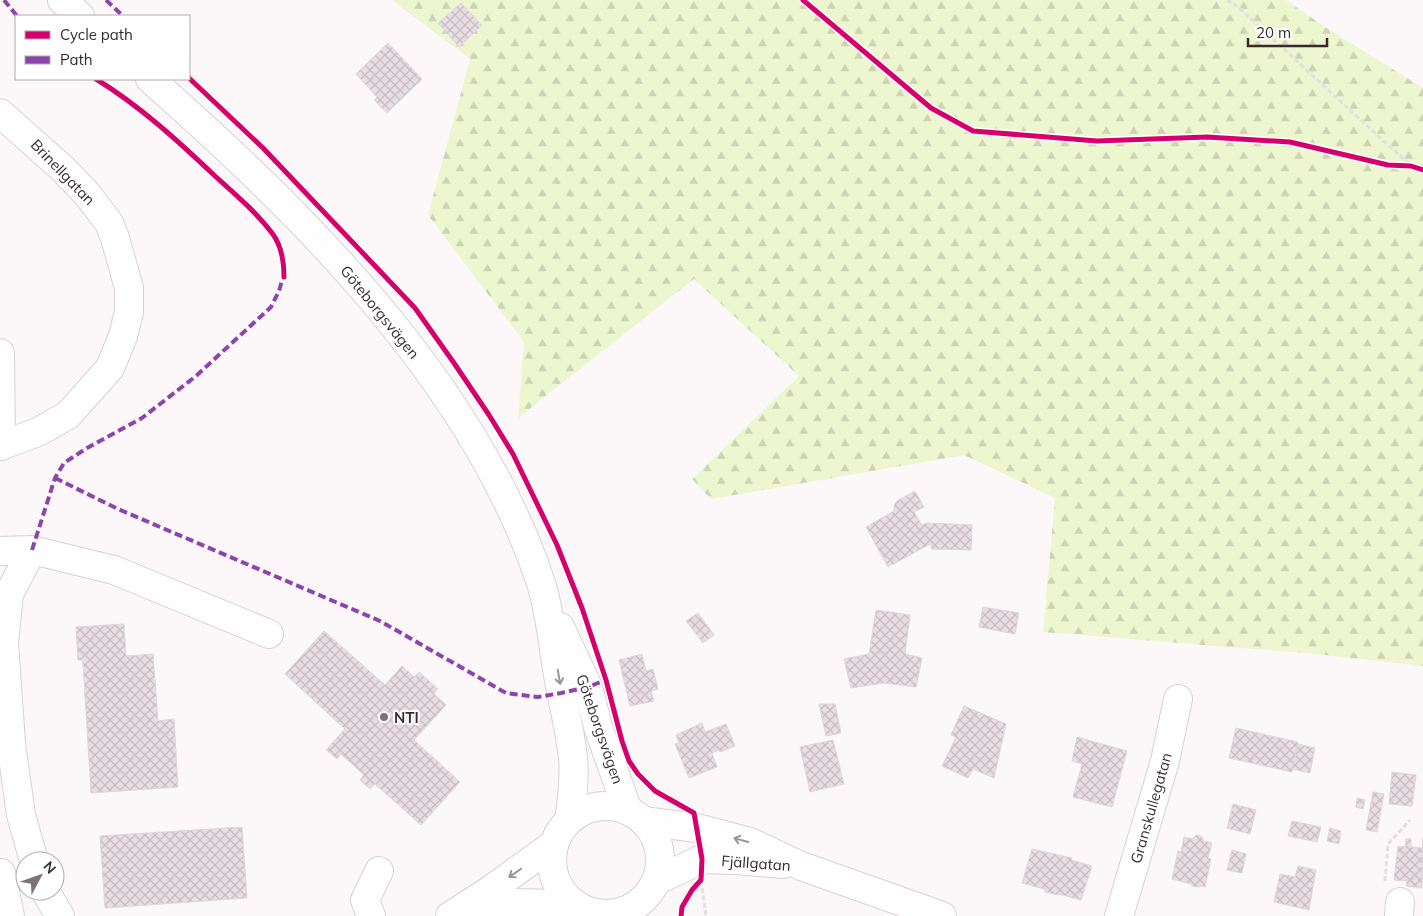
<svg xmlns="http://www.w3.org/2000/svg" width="1423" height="916" font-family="Mulish,sans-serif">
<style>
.forest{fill:url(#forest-firs)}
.building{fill:url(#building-cross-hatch);stroke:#dfd6da}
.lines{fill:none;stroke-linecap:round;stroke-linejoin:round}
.minor-casing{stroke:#d9d0d4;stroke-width:30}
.path{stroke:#e2dfe0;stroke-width:3;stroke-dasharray:5 2.5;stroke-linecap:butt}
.minor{stroke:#fffefe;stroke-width:28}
.quiet{stroke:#8e44ad;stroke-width:4;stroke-dasharray:8 4;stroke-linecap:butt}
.cycleway-casing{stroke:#fff;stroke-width:8}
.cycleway{stroke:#d6006c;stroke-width:5}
.oneway{stroke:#9c9497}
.poi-dot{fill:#7d7277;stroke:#fff;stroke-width:2}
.labels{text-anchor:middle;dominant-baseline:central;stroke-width:4;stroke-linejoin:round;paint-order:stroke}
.street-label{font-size:15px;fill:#392a30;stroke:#fff}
.poi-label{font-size:15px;font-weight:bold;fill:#392a30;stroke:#fff;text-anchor:start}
</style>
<defs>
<pattern id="forest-firs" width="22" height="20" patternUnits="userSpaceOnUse" patternTransform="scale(1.25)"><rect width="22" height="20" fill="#eef6d0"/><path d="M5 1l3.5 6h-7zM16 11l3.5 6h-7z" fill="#cdd3b3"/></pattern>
<pattern id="building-cross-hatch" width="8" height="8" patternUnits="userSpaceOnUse" patternTransform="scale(1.25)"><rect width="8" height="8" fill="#e7dde2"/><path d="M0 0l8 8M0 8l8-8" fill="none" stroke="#c7bec2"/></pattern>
</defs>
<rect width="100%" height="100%" fill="#fcf8fa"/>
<path class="forest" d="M392,0h894l36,25 101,63v578l-107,-12 -273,-22 12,-134 -91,-43 -253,44 -19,-20 107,-103 -105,-97 -176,139 6,-76 -96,-127 42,-156z"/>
<g class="building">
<path d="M461,3l21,22 -23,22 -21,-24z"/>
<path d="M388,43l34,36 -35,34 -13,-13 3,-3 -21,-23z"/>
<path d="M915,491l9,16 -10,5 8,13 5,-2 45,2 -1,25 -39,-1 -2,-5 -42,23 -22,-40 28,-16v-6l3,-4z"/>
<path d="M983,607l36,6 -4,21 -36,-7z"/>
<path d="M876,610l34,5 -5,39 17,4 -6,29 -32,-4 -33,5 -7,-29 25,-5z"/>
<path d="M698,613l16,22 -11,8 -17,-22z"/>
<path d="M124,624l2,32 27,-2 5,67 16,-2 4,68 -87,6 -8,-130 -1,-3h-4l-2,-33z"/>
<path d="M324,631l61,54 17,-19 12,11 5,-5 19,17 -4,5 12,11 -32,35 46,42 -39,43 -46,-41 -5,5 -10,-9 4,-5 -23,-21 -4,5 -11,-9 19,-21 -60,-55z"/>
<path d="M642,654l4,17 7,-2 5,20 -7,2 3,10 -24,5 -11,-46z"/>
<path d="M819,704h16l6,29 -15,3z"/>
<path d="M964,706l42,18 -12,54 -21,-9 -5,9 -26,-12 14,-29 -5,-2z"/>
<path d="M702,723l3,9 21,-8 9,22 -15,6 -1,-2 -7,3 5,14 -28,11 -14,-34 4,-1 -3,-8z"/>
<path d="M1236,728l62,14 -6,30 -63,-14z"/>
<path d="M1077,737l50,14 -15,56 -39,-10 9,-33 -10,-3z"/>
<path d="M833,740l11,44 -34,8 -10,-45z"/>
<path d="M1298,744l17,4 -5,25 -18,-4z"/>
<path d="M1392,772l24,3 -4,31 -23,-2z"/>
<path d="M1373,792l11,2 -7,38 -11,-2z"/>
<path d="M1357,798l8,2 -2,9 -7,-2z"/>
<path d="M1233,804l23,6 -6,24 -23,-6z"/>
<path d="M1292,821l29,6 -4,15 -29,-6z"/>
<path d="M242,827l5,71 -142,10 -5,-72z"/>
<path d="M1330,828l11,3 -2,13 -12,-3z"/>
<path d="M1199,835l3,2 2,4 8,2 -4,15 3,1 -6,28 -5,-1 -2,1 -6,-1 -1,-2 -19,-5 6,-28 3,1 3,-15 8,2 3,-3z"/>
<path d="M1423,837l-1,51 -16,-2 1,-5 -13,-1 4,-34 7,1 1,-8h5v8l11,1z"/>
<path d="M1032,849l40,9 -1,2 21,6 -11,34 -22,-6 -1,1 -13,-3 -1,-3 -22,-6z"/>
<path d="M1232,850l14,4 -4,19 -15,-3z"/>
<path d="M1298,866l18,4 -7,40 -35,-8 6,-28 15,3z"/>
</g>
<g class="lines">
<defs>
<g id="minor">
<path d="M62,0l18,16"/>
<path d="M150,79c155,137 324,303 391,504 9,29 12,62 17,92 5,28 12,55 15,83 2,21 -1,42 -4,62"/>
<path d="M0,113l63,56 24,25 13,17 9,12 6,15 14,50v24l-6,24 -13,32 -42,47 -30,17 -38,14"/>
<path d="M0,353l1,93"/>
<path d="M32,550l-23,44 -5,49 7,100 10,72 13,46"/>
<path d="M0,551l32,-1 82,20 155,64"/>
<path d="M560,627l28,60 10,40 30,84"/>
<circle cx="606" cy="860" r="54"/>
<path d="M643,821l54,7 53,14 51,24 141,50"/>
<path d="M1,873l9,43"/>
<path d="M656,881l46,-22 35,1 46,4"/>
<path d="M45,891l15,25"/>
<path d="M468,912l39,-9 68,1"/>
<path d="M371,916l-6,-16 14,-29"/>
<path d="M450,916l39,-25 65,-47"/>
<path d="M1119,916l46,-155 13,-62"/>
<path d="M1399,916l1,-14"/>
</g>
</defs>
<use href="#minor" class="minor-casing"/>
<g class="path">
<path d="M1227,0l11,7 173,159"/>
<path d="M1385,881l3,-37 22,-24"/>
<path d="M702,888l4,28"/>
</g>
<use href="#minor" class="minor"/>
<g class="quiet">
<path d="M4,0l13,16"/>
<path d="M106,0l17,16"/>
<path d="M55,478l63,31 262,112 126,72 32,4 23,-4 27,-6 18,-7"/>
<path d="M32,550l23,-72 9,-15 23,-15 55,-30 54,-42 75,-69 8,-16 5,-18"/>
</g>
<defs>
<g id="cycleway">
<path d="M803,0l128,108 42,23 124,10 110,-4 83,5 98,23 23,1 12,4"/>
<path d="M189,78l74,70 152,160 39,55 35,52 24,39 44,91 25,63 24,72 16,61 7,20 9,13 17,17 39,22 8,46 -1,21 -9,10 -10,17 -1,9"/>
<path d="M96,79c44,27 82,62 119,97 20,18 41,36 57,57 10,13 12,28 12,44"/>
</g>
</defs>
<use href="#cycleway" class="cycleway-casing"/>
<use href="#cycleway" class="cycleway"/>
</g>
<defs><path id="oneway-shaft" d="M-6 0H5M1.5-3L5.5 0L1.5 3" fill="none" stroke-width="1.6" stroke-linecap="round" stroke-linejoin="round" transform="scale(1.25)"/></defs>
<g class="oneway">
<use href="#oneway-shaft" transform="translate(559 677) rotate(80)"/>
<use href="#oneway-shaft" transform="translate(741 840) rotate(-165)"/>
<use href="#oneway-shaft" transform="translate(515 873) rotate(145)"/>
</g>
<circle class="poi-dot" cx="384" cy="717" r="5"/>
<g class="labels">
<g class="street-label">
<text transform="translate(63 172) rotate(46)">Brinellgatan</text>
<text transform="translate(380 312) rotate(51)">Göteborgsvägen</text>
<text transform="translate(600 729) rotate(71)">Göteborgsvägen</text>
<text transform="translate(1151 808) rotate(-74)">Granskullegatan</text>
<text transform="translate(756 863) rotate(4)">Fjällgatan</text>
</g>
<g class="poi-label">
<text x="394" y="717">NTI</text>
</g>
</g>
<rect x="15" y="15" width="175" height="65" fill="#ffffff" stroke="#b0aaac"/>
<rect x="25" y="31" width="25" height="8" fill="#d6006c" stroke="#b0aaac"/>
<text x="60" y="40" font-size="15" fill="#392a30">Cycle path</text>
<rect x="25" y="56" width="25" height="8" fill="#8e44ad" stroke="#b0aaac"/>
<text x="60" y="65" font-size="15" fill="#392a30">Path</text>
<g transform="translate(40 876) rotate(49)"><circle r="24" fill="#ffffff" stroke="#b0aaac"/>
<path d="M0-4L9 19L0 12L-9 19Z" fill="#7d7277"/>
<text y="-8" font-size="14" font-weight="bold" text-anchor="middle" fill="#392a30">N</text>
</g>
<path d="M1248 38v8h79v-8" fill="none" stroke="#392a30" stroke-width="2.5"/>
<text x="1256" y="38" font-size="15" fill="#392a30" stroke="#ffffff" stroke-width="4" paint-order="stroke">20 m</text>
</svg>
